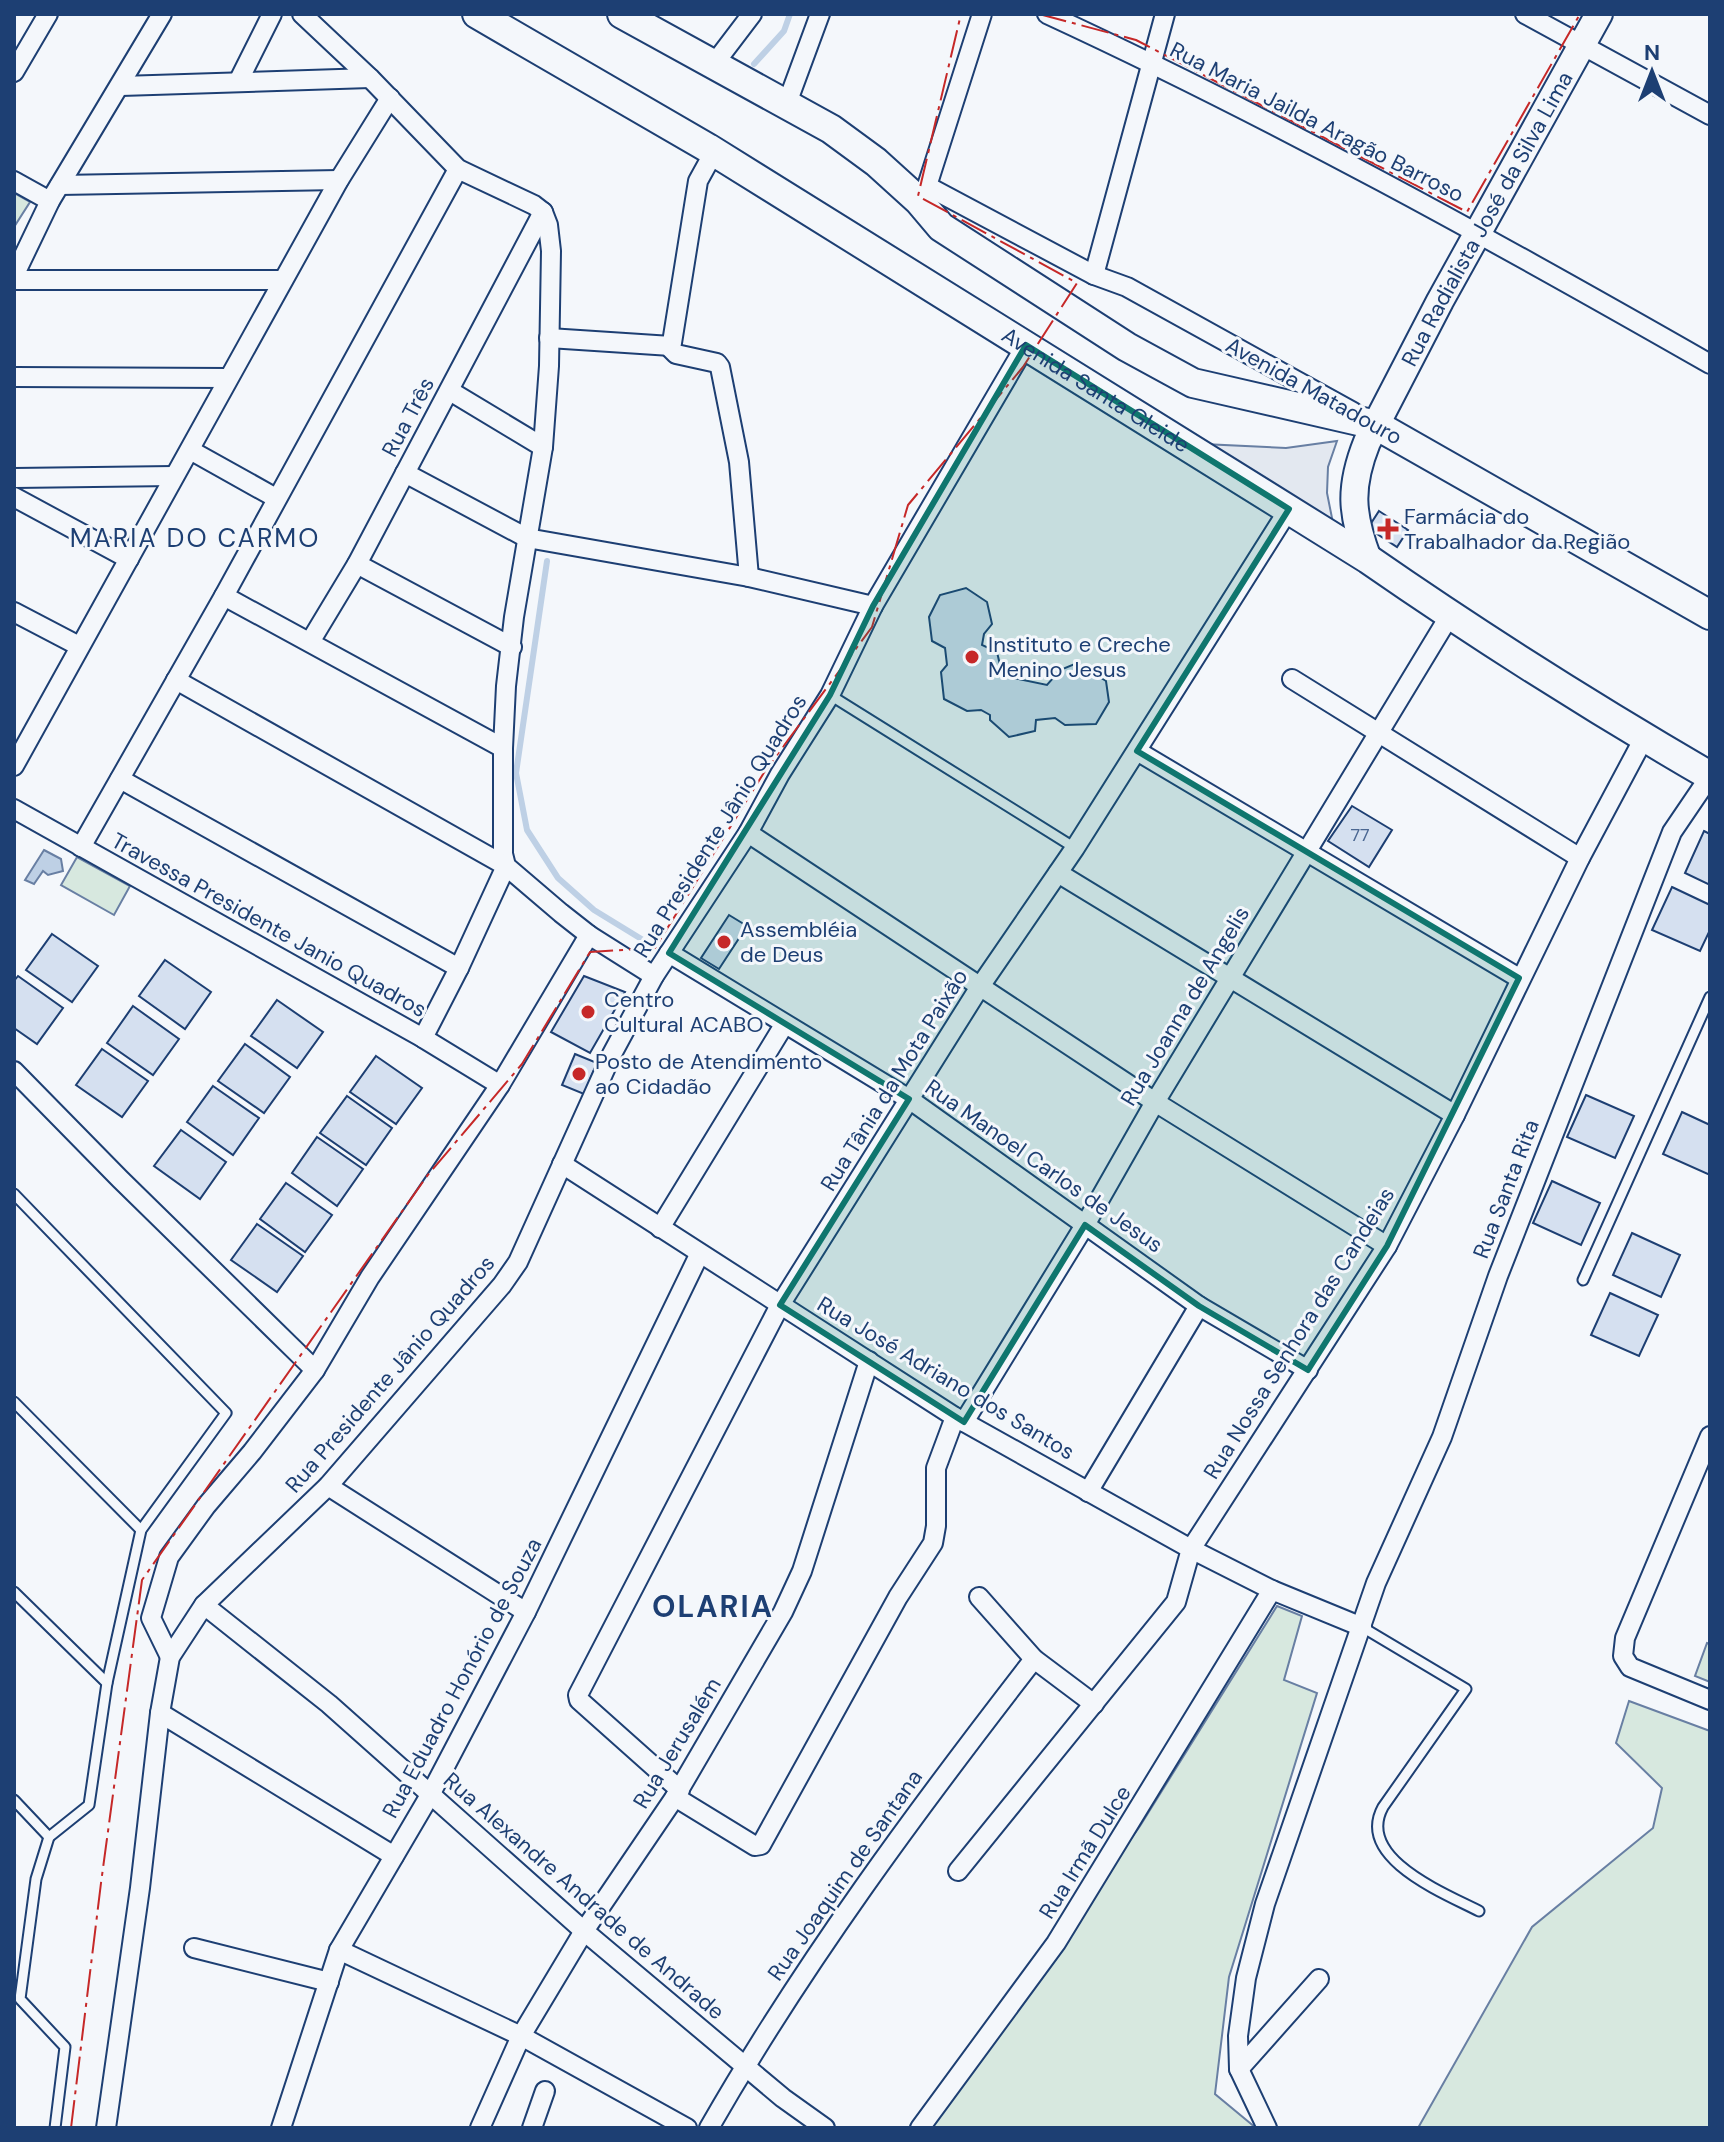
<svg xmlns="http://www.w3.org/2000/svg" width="1724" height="2142" font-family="'DM Sans',sans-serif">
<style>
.green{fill:#d7e8df;stroke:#687fa3;stroke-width:2}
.parking{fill:#e3e8f0;stroke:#687fa3;stroke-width:2}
.water{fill:#bed0e5;stroke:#687fa3;stroke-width:2}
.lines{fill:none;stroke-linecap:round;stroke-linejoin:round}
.stream{stroke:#bed0e5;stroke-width:6}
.building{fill:#d5e0f0;stroke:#1d3f73;stroke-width:2}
.lane-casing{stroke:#1d3f73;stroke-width:13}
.street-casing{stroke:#1d3f73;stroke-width:22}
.secondary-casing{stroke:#1d3f73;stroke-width:30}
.primary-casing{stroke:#1d3f73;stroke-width:32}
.lane{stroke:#f4f7fb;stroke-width:9}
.street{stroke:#f4f7fb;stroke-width:18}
.secondary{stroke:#f4f7fb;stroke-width:26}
.primary{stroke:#f4f7fb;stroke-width:28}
.power{stroke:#c62828;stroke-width:2;stroke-dasharray:28 6 4 6;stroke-linecap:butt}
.marked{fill:#0f766e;fill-opacity:0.2;stroke:#0f766e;stroke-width:6;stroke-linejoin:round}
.poi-dot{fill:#c62828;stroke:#f4f7fb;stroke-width:3}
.labels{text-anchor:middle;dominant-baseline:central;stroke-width:6;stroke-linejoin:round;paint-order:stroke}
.number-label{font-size:18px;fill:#4b6792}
.street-label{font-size:22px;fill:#1d3f73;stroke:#f4f7fb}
.poi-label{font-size:22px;fill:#1d3f73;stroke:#f4f7fb;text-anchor:start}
.quarter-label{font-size:26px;letter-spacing:2px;fill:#1d3f73;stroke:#f4f7fb}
.district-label{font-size:30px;font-weight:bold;letter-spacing:2px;fill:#1d3f73;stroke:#f4f7fb}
</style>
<rect width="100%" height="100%" fill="#f4f7fb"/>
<g class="green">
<path d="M14,193l16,9 -16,25z"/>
<path d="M77,857l53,29 -16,29 -53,-30z"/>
<path d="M1277,1606l25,10 -18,64 33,13 -88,284 -14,117 41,34h-330l214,-302z"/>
<path d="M1707,1643l3,1v38l-15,-6z"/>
<path d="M1629,1701l81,30v397h-292l114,-201 121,-99 9,-40 -46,-45z"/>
</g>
<path class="parking" d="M1337,441l-9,26 -1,26 7,35 -132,-84 84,4z"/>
<path class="water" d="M44,850l17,9 2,12 -15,4 -5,-4 -9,13 -9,-4z"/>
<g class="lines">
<g class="stream">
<path d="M754,64l30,-33 6,-17"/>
<path d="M547,561l-31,212 11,57 31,48 36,32 49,30"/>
</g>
</g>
<g class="building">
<path d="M1379,511l29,19 -11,17 -29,-19z"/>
<path d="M966,588l21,14 5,22 -8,10 -2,11 15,7 3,13 9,12 38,8 13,-15 17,-7 29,18 3,21 -13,22 -31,1 -10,-7 -19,2 -1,11 -26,6 -19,-17v-5l-9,-5 -14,1 -23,-12 -3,-27 6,-7 -2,-17 -13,-7 -3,-24 11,-22z"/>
<path d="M1352,806l40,24 -23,37 -41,-26z"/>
<path d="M1704,831l6,3v51l-25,-12z"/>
<path d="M1672,887l38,18v25l-10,21 -48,-21z"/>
<path d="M729,915l18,11 -28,43 -18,-11z"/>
<path d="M52,934l46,32 -26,36 -46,-32z"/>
<path d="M165,960l46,32 -26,37 -46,-33z"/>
<path d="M18,976l45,32 -26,36 -23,-16v-47z"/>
<path d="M584,976l41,16 -35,61 -39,-21z"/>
<path d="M277,1000l46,32 -26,36 -46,-32z"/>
<path d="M133,1006l46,33 -26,36 -46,-32z"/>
<path d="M245,1044l45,33 -26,36 -46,-32z"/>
<path d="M102,1049l46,32 -26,36 -46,-32z"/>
<path d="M575,1054l22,9 -13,31 -22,-9z"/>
<path d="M376,1056l46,32 -26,36 -46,-32z"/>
<path d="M213,1086l46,32 -26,37 -46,-33z"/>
<path d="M1586,1095l48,21 -19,42 -48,-21z"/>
<path d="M347,1096l45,32 -26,37 -46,-32z"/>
<path d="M1682,1112l28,13v50l-47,-21z"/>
<path d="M181,1130l45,32 -26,37 -46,-33z"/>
<path d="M317,1137l46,32 -26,37 -45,-33z"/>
<path d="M1552,1181l48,22 -19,42 -48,-22z"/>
<path d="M286,1183l46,32 -27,37 -45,-33z"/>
<path d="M257,1224l46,32 -26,36 -46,-32z"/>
<path d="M1632,1233l48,22 -19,42 -48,-22z"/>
<path d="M1610,1293l48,22 -19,41 -48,-21z"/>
</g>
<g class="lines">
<defs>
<g id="lane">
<path d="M830,695l245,153"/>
<path d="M14,1194l212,219 -85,117 -34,153 -18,122 -40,32 -35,-37"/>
<path d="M1583,1280l127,-283"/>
<path d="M14,1402l127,128"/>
<path d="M14,1592l93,91"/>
<path d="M1362,1627l104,62 -83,118c-28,51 61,86 96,104"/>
<path d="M49,1837l-13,42 -16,120 45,48 -10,81"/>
</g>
<g id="street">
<path d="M302,14l68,64 88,91 76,36 9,7 5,13 3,26 -2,115 -6,81 -29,170 -8,69 -3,62v106l3,12 55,47 28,22 65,41"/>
<path d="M1047,14c227,105 446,226 663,350"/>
<path d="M1525,14l185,101"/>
<path d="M714,64l38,-50"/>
<path d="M14,72l34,-58"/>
<path d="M238,82l34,-68"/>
<path d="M121,86l249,-8"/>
<path d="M786,106l34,-92"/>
<path d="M714,152l-16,29 -27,168 5,5 41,9 3,4 19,95 10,115"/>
<path d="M14,181l36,20"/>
<path d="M60,185l279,-5"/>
<path d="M927,186l55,-172"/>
<path d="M919,201l8,-15 167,89 33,12 226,125"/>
<path d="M1094,275l71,-261"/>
<path d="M14,276l36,-75 112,-187"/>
<path d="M14,280h269"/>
<path d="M549,338l122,8"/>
<path d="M14,377l214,1"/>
<path d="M450,391l93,56"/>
<path d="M190,450l86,48"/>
<path d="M405,473l122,65 222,39 124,29"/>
<path d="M14,478l160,-2"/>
<path d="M14,497l115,62"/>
<path d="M357,564l155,83"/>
<path d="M224,596l279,152"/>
<path d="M14,612l65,34"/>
<path d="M310,642l47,-78 186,-352"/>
<path d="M1292,679l288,179"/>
<path d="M176,680l330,186 -47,102 -36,70"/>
<path d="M1137,751l382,227"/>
<path d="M14,766l325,-586 51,-82"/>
<path d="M120,779l339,189"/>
<path d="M14,809l409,229 77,47"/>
<path d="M748,833l407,269 232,144"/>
<path d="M81,847l143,-251 234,-427"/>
<path d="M1058,873l397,242"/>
<path d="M669,953l240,146 290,207 109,64"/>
<path d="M14,1071l106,108 195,191"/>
<path d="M562,1164l393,253 236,132 81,41 90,37"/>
<path d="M660,1228l124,-203"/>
<path d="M964,1422l121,-197 70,-123 295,-487"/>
<path d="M1710,1436l-85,202 -2,18 7,11 80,33"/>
<path d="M328,1486l198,126"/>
<path d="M1088,1492l111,-186"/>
<path d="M979,1597l55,62 60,45"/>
<path d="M204,1605l125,99 255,227 199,167 42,30"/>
<path d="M170,1657l-19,-39 18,-61 37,-51 46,-54 63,-82 55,-93 130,-192 89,-150"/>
<path d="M160,1713l234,143"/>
<path d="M680,1790l-101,-90 -1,-5 202,-390 201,-320 94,-137 214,-339"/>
<path d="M675,1797l80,49 6,-1 137,-248 35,-54 3,-17v-58l19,-51"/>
<path d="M958,1871l218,-269 15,-53 196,-303 68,-131 125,-257 64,-120"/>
<path d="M194,1948l135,34"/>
<path d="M339,1950l182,86 166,92"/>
<path d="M1239,2069l80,-90"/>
<path d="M106,2128l34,-240 20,-175 10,-56 34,-52 124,-119 174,-201 16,-23 94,-208 42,-78 94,-143 32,-59 50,-79 43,-89 153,-261"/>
<path d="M281,2128l58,-178 91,-155 96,-183 173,-357"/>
<path d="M480,2128l41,-92 63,-105 91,-134 108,-185 19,-41 67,-210"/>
<path d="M532,2128l13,-37"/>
<path d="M709,2128c95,-166 208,-318 325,-469"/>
<path d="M920,2128l136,-185 216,-353"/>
<path d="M1267,2128l-28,-59 -1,-33 8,-58 19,-74 111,-321 66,-146 56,-161 174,-444 38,-56"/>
</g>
<g id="secondary">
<path id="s1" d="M1368,559c-17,-45 -19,-72 -1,-117l73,-141 159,-287"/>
</g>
<g id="primary">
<path id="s2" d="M477,14l231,134 660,411c111,77 225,149 342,217"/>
<path d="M622,14l209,115 45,33 43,39 22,26 186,120 66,36 183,42 334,190"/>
</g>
</defs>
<use href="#lane" class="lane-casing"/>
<use href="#street" class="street-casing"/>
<use href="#secondary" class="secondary-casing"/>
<use href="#primary" class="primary-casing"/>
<use href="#lane" class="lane"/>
<use href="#street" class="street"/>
<use href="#secondary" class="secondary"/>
<use href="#primary" class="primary"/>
<g class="power">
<path d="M1039,14l97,26 331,172 113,-198"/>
<path d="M71,2128l30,-245 41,-303 285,-404 95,-112 68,-112 65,-4 110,-177 107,-144 36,-122 115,-138 54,-84 -159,-87 43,-182"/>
</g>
</g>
<path class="marked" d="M1026,345l263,164 -152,242 382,227 -132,268 -79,124 -109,-64 -114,-81 -121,197 -184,-117 129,-206 -240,-146 161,-258 43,-89z"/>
<g class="poi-dot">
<path d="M1384 517h8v8h8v8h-8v8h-8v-8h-8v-8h8z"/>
<circle cx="972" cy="657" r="8"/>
<circle cx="724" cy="942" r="8"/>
<circle cx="588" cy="1012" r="8"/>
<circle cx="579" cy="1074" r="8"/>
</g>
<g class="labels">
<g class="number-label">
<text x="1360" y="835">77</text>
</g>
<g class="street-label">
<text transform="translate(1317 122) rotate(27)">Rua Maria Jailda Aragão Barroso</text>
<text stroke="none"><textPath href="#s1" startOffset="374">Rua Radialista José da Silva Lima</textPath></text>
<text stroke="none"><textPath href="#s2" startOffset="724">Avenida Santa Gleide</textPath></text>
<text transform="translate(1314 391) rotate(29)">Avenida Matadouro</text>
<text transform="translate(408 417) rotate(-62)">Rua Três</text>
<text transform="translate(720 826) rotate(-58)">Rua Presidente Jânio Quadros</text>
<text transform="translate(269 925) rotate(29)">Travessa Presidente Janio Quadros</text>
<text transform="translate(1185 1006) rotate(-59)">Rua Joanna de Angelis</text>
<text transform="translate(894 1080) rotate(-58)">Rua Tânia da Mota Paixão</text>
<text transform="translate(1044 1166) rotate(35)">Rua Manoel Carlos de Jesus</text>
<text transform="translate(1506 1189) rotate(-69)">Rua Santa Rita</text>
<text transform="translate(1299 1333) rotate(-58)">Rua Nossa Senhora das Candeias</text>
<text transform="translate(390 1374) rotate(-49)">Rua Presidente Jânio Quadros</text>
<text transform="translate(946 1378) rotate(31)">Rua José Adriano dos Santos</text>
<text transform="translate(462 1678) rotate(-62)">Rua Eduadro Honório de Souza</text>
<text transform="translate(677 1743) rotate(-59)">Rua Jerusalém</text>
<text transform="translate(1085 1852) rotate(-58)">Rua Irmã Dulce</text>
<text transform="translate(845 1875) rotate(-55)">Rua Joaquim de Santana</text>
<text transform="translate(584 1896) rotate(41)">Rua Alexandre Andrade de Andrade</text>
</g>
<g class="poi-label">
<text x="1404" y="516">Farmácia do<tspan x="1404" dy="25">Trabalhador da Região</tspan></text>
<text x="988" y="644">Instituto e Creche<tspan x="988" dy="25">Menino Jesus</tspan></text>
<text x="740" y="929">Assembléia<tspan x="740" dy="25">de Deus</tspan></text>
<text x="604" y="999">Centro<tspan x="604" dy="25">Cultural ACABO</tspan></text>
<text x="595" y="1061">Posto de Atendimento<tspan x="595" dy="25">ao Cidadão</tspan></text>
</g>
<g class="quarter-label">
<text x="195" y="538">MARIA DO CARMO</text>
</g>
<g class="district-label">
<text x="713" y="1606">OLARIA</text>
</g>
</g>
<rect width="1724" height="2142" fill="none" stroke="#1d3f73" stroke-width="32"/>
<g transform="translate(1652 72)" stroke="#f4f7fb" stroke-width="6" paint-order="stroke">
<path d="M0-6L14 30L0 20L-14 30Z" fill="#1d3f73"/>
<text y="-12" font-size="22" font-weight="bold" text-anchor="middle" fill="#1d3f73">N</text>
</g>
</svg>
